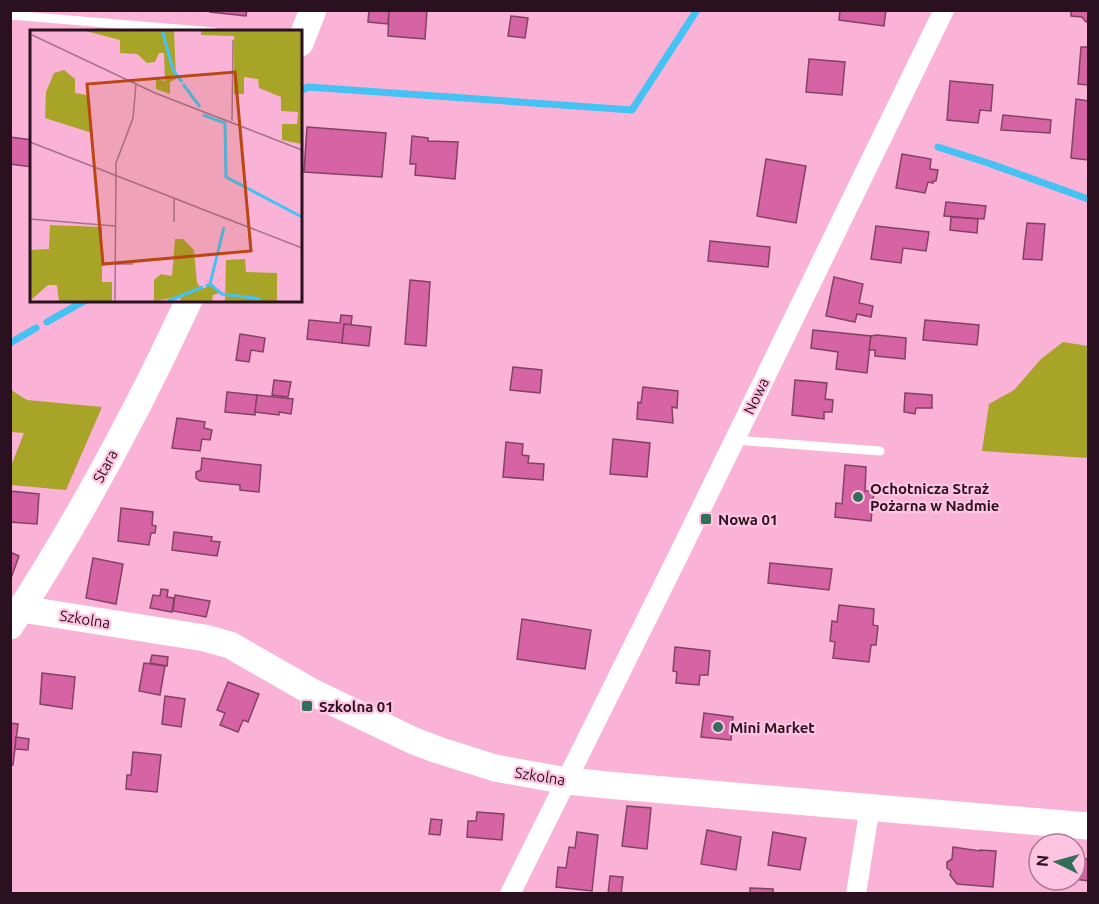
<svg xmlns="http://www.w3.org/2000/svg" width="1099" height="904" font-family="Ubuntu,sans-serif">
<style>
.green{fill:#a7a427}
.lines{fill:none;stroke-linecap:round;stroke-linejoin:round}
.stream{stroke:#43c2f3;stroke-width:7}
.building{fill:#d663a3;stroke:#814364;stroke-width:1.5}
.lane{stroke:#fff;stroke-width:9}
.street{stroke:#fff;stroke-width:20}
.secondary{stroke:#fff;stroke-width:27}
.poi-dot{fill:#326e59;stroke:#ffc4e1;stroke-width:2}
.labels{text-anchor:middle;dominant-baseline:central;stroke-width:4.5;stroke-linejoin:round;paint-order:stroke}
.street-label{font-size:15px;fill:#2b111f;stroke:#ffc4e1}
.poi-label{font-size:15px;font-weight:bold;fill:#2b111f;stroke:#ffc4e1;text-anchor:start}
.inset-river{fill:none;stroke:#43c2f3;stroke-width:3}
.inset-road{fill:none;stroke:#a7728d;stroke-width:1.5}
.view{fill:#b94711;fill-opacity:0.15;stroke:#b94711;stroke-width:3}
.inset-edge{fill:none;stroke:#2b111f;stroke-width:3}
</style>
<rect width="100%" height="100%" fill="#fab2d6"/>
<g class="green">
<path d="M1063,342l25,4v112l-106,-7 7,-47 25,-14 27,-31z"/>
<path d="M11,390l16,10 75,7 -36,83 -55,-5v-19l13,-33 -13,-1z"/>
</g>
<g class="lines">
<g class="stream">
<path d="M300,91l8,-4 324,23 65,-100"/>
<path d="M938,147l50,16 100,36"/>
<path d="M47,322l39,-22"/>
<path d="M10,343l26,-15"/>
</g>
</g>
<g class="building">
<path d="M210,10h37l-1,6 -36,-4z"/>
<path d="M369,10h20l-1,14 -20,-2z"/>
<path d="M389,10h38l-2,29 -37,-3z"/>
<path d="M840,10h46l-2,16 -45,-6z"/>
<path d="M1071,10h17v10l-2,2 -4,-5 -11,-1z"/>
<path d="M511,16l17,2 -3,20 -17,-2z"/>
<path d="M1081,47h7v38l-10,-1z"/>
<path d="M809,59l36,3 -3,33 -36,-3z"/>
<path d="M950,81l43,4 -2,26 -11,-1 -2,13 -31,-3z"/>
<path d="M1076,99l12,2v59l-17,-2z"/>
<path d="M1003,115l48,5 -1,13 -49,-3z"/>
<path d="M307,127l79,6 -4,44 -78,-5z"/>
<path d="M412,136l16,2v3l30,1 -3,37 -40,-4 1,-11h-6z"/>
<path d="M10,137l22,3v27l-22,-3z"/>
<path d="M902,154l29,5 -1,10 8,1 -2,11h-3v2l-5,-1 -3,11 -29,-5z"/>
<path d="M766,159l40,7 -10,57 -39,-7z"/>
<path d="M946,202l40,4 -2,13 -40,-3z"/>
<path d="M951,217l27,2 -1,14 -27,-3z"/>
<path d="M1027,223l18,1 -3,36 -19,-1z"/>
<path d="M876,226l53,6 -3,19 -23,-3 -2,15 -30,-4z"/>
<path d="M710,241l60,6 -2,20 -60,-6z"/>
<path d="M834,277l29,7 -4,19 14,3 -2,11 -14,-3 -2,8 -29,-6z"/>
<path d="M410,280l20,2 -4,64 -21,-2z"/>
<path d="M341,315l11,1 -1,9 -7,-1 -2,19 -35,-4 2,-19 31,3z"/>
<path d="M925,320l54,5 -2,20 -54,-5z"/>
<path d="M344,324l27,3 -2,19 -27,-3z"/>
<path d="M813,330l58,6 -4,37 -31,-4 2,-17 -27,-4z"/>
<path d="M240,334l25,4 -2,14 -12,-2 -2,12 -13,-2z"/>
<path d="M877,335l29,3 -1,21 -30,-3v-6h-6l2,-14z"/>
<path d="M513,367l29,3 -2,23 -30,-3z"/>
<path d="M274,380l17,2 -3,15 -16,-2z"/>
<path d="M795,380l32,3 -2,16 8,1 -1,12h-8v7l-32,-4z"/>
<path d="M643,387l35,4 -1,17 -5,-1 1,16 -36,-4 1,-17 3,1z"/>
<path d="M227,392l30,3 -2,20 -30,-3z"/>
<path d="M905,393l27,2v13h-16l-1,6 -11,-2z"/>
<path d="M257,395l36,4 -2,15 -12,-2v3l-24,-3z"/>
<path d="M177,418l28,4 -1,6 8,2 -2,10 -8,-1 -2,12 -28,-3z"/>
<path d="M613,439l37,4 -3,34 -37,-3z"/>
<path d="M506,442l17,2 -1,11 7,1 -1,7 16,1 -1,16 -40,-3z"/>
<path d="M202,458l59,7 -2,27 -19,-2v-5l-40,-4 -4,-3v-6l5,-2z"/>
<path d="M845,465l21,2 -1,24h9l-3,30 -36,-4 1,-14 6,1z"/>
<path d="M10,491l29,3 -2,30 -27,-2z"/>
<path d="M121,508l32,4 -1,13 4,1 -1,7h-4l-2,12 -31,-4z"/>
<path d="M174,532l38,5 -1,4 9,1 -3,14 -45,-6z"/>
<path d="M10,552l9,4 -9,25z"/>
<path d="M93,558l30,6 -7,40 -30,-6z"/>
<path d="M770,563l62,6 -3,21 -61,-7z"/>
<path d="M161,589l7,1 -1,7 7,1 -2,14 -22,-4 3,-13 7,1z"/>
<path d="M175,595l35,6 -4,16 -33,-6z"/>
<path d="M839,605l35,4 -1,16 5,1 -2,19h-5l-2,17 -36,-4 2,-16 -5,-1 2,-20 5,1z"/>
<path d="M522,619l69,11 -6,39 -68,-10z"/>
<path d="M675,647l35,4 -2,24h-8l-1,10 -23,-2 1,-11 -4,-1z"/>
<path d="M152,655l16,2 -1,9 -17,-3z"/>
<path d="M144,663l21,3 -5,29 -21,-4z"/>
<path d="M42,673l33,4 -3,32 -32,-5z"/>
<path d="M228,682l31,12 -11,28 -5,-2 -5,12 -18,-7 5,-12 -8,-3z"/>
<path d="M165,696l20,3 -4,28 -19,-3z"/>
<path d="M704,713l29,4 -2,23 -30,-3z"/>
<path d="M10,723l8,1 -5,41h-3z"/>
<path d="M16,737l13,2 -1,11 -13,-1z"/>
<path d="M133,752l28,3 -4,37 -31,-3 1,-14h4z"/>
<path d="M627,806l24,2 -4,41 -25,-3z"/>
<path d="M477,812l27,2 -2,26 -35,-3 1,-16h8z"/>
<path d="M431,819l11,1 -2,15 -11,-1z"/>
<path d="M707,830l34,7 -5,33 -35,-6z"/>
<path d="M577,832l21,3 -6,56 -36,-4 2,-20 8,1 3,-21 6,1z"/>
<path d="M773,832l33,6 -6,32 -32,-5z"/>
<path d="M953,847l27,4v-1l16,1 -3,36 -36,-3 -7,-9 1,-4 -4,-3v-6l5,-3z"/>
<path d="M1076,858l12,1v22l-13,-2z"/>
<path d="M610,876l13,1 -2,17h-13z"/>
<path d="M750,888l23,1v5h-23z"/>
</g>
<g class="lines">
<g class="lane">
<path d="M10,15l204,17"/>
<path d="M734,440l146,11"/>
</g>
<g class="street">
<path d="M510,894l170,-342 264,-542"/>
<path d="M856,894l14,-88"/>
</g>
<g class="secondary">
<path d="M300,43l13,-33"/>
<path d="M22,609l183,29 25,7 82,47 102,49 24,9 57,18 72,13 51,5 470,40"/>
<path d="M10,626c68,-104 127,-214 179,-326"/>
</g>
</g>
<g class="poi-dot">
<circle cx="858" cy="497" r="6"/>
<rect x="700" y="513" width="12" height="12" rx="3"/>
<rect x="301" y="700" width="12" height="12" rx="3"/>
<circle cx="718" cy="727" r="6"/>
</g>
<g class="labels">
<g class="street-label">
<text transform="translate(756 396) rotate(-64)">Nowa</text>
<text transform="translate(105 466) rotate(-62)">Stara</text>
<text transform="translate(85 619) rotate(9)">Szkolna</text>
<text transform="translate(540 776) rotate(9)">Szkolna</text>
</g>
<g class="poi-label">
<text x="870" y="488">Ochotnicza Straż<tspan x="870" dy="17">Pożarna w Nadmie</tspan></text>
<text x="718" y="519">Nowa 01</text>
<text x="319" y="706">Szkolna 01</text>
<text x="730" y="727">Mini Market</text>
</g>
</g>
<g transform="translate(30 30)">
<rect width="272" height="272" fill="#fab2d6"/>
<path d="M52,0h92l2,49 -6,3v12l-14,-5v-10l9,2 -1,-28h-5l-4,9 -8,1 -10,-9 -17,-1v-13zM171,0h100v114l-19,-4v-16h15l1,-12 -17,-1v-14l-22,-9 -1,-9 -14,-2v17h-10v-58l-33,-1zM34,40l11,9v14l12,2 5,38 -47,-15 1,-26 8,-19zM20,195l52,2v55h10v19h-53l-2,-16h-9l-18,16v-51l19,-1zM145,209h8l11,11 3,33 5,6 9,-4 9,8 -7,2 -1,6h-31l-1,-4 -26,4v-21l7,-6 11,2zM215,229l1,13 31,1v28h-52l1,-41z" fill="#a7a427"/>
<path class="inset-river" d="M132,0l11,40 9,12M153,54l17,23M173,85l22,8 1,54 76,40M180,254l12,10 39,5M176,256l4,-2 14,-57M138,271l35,-14"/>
<path class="inset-road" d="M0,4l125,59 147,57M202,91l1,-81M0,112l272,106M144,168v24M0,189l85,7M85,234h18M85,271l1,-138 17,-45 3,-34"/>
<path class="view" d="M205,42l16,179 -148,13 -16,-180z"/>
<rect width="272" height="272" class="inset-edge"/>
</g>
<rect width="1099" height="904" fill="none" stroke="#2b111f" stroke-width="24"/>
<g transform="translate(1057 862) rotate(275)"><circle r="28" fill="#ffc4e1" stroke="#aa7c93" stroke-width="1.5"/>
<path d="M0-4.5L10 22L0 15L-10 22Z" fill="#326e59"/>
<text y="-9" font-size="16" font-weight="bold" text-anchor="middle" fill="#2b111f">N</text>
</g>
</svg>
